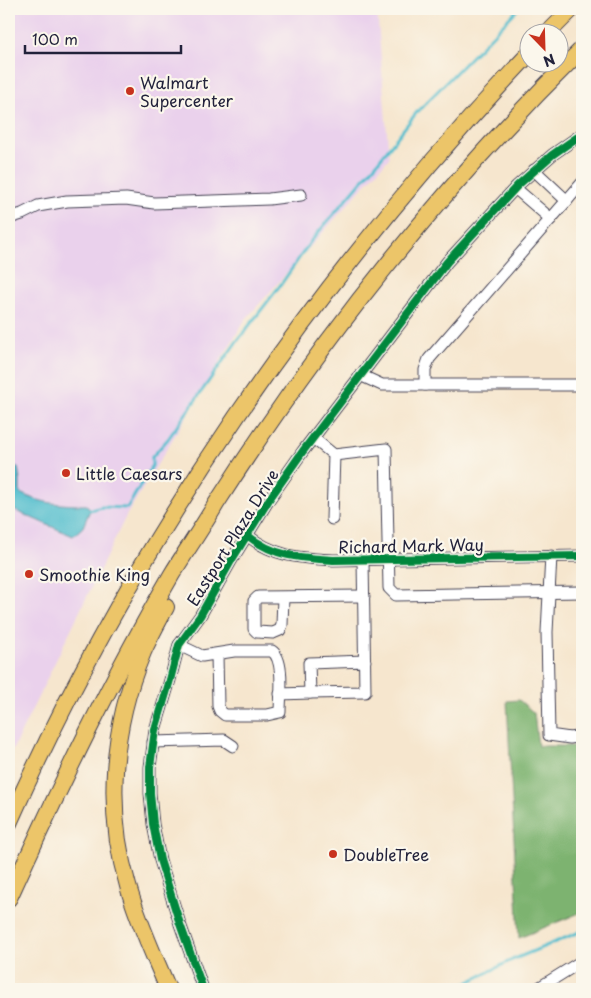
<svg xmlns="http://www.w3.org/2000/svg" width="591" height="998" font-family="'Playpen Sans',sans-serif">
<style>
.built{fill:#ead1ec}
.forest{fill:#7db370;stroke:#506a56}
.water{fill:#53bece;stroke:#3a7084}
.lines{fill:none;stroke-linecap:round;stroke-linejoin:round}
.stream{stroke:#53bece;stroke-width:3}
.minor-casing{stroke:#423f51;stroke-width:13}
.highway-casing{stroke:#423f51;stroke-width:18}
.minor{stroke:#fff;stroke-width:11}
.highway{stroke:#ecc569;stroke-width:16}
.cycleway-casing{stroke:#fbf7ec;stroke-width:11}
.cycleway{stroke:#00873e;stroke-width:8}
.poi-dot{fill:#c8321e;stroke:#fbf7ec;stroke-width:2}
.labels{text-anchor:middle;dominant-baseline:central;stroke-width:4.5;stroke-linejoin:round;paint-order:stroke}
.poi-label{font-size:16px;fill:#22223b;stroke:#fbf7ec;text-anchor:start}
.street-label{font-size:16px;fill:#22223b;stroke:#fbf7ec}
</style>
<rect width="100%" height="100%" fill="#fbf7ec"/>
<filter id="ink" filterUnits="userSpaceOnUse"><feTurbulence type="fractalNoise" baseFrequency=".02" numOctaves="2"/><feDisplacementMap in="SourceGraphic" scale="10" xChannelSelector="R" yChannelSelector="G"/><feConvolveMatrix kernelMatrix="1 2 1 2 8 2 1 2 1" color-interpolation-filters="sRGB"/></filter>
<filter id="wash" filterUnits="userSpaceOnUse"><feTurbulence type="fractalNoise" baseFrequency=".0096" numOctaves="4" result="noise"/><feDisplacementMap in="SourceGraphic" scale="20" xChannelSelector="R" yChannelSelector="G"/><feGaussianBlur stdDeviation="1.12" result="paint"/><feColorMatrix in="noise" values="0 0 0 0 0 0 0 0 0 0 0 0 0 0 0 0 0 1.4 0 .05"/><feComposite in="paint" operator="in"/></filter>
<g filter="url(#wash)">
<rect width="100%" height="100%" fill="#f6e6ce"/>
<path class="built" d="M9,9h368l12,149 -144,162 -119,196 -117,241z"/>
<path class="forest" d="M519,700l15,13 4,33h44v166l-63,26 -12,-237z"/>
<path class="water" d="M9,466l9,1 2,13v13c22,11 43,12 67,12l3,5 -7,17 -10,9 -64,-28z"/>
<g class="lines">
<g class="stream">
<path d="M90,510l12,-3 25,1 25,-42v-9l16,-18 67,-95 47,-61 29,-42 66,-78 40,-51 101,-103"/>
<path d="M455,989l57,-29 70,-29"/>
</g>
</g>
</g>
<g filter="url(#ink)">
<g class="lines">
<defs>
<g id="minor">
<path d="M534,170l33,31"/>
<path d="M515,188l36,31"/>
<path d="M9,218l13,-4 16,-8 29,-5 59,-2 28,4 30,-1 85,-3 32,-4"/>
<path d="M360,375l22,10h200"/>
<path d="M425,385v-15l4,-11 153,-176"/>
<path d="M313,438l21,17 -2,64"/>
<path d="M334,455l52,-6 3,139 7,7 186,-3"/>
<path d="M247,535c27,22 53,23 86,25l249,-4"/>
<path d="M551,556l-4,76 2,103 21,3 12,-2"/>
<path d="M363,559l2,133 -55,1 -1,-30 56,-2"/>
<path d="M283,597l-1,28 -2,5 -7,3 -16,-1 -3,-3v-28l4,-4 106,-1"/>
<path d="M179,645l23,11 32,-5h38c13,9 8,45 8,61l-13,3h-42l-5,-4 -2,-5 -1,-52"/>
<path d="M280,694l30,-1"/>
<path d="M153,742l71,-2 9,6"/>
<path d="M203,989l-23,-65 -20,-64 -7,-36 -3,-31v-26l5,-37 15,-50 9,-35 21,-29 31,-55 39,-63 33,-47 144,-189 71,-77 34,-30 30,-21"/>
<path d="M537,989l45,-28"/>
</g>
<g id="highway">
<path d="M549,32l23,-23"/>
<path d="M166,607c-8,15 -16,29 -23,45 -31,74 -38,156 -15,234 10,36 26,69 40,103"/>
<path d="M9,823c126,-284 307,-543 519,-768"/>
<path d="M9,898c50,-110 102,-219 163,-324 14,-23 30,-46 44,-70 105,-165 227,-318 366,-455"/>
</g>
</defs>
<use href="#minor" class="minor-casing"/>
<use href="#highway" class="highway-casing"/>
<use href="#minor" class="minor"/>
<use href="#highway" class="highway"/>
<defs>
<g id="cycleway">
<path d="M247,535c27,22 53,23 86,25l249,-4"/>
<path d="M203,989l-23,-65 -20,-64 -7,-36 -3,-31v-26l5,-37 15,-50 9,-35 21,-29 31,-55 39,-63 33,-47 144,-189 71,-77 34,-30 30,-21"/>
</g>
</defs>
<use href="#cycleway" class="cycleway-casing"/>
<use href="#cycleway" class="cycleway"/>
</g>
</g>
<g class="poi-dot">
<circle cx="130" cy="91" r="5"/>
<circle cx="66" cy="473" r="5"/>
<circle cx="29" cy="574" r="5"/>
<circle cx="333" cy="854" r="5"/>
</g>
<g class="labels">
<g class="poi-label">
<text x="140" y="82">Walmart<tspan x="140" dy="18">Supercenter</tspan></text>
<text x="76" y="473">Little Caesars</text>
<text x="39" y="574">Smoothie King</text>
<text x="343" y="854">DoubleTree</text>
</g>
<g class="street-label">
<text transform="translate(232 537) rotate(-58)">Eastport Plaza Drive</text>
<text transform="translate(411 545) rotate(-1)">Richard Mark Way</text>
</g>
</g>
<rect width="591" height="998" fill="none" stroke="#fbf7ec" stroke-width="30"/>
<g transform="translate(544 48) rotate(157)"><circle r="24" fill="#fbf7ec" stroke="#a4a2a5"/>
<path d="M0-4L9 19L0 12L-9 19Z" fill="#c8321e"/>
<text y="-8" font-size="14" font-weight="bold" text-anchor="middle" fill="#22223b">N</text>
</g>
<path d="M25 45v8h156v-8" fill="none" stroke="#22223b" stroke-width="2.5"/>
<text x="32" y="45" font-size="15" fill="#22223b" stroke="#fbf7ec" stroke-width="4" paint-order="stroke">100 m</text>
</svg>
